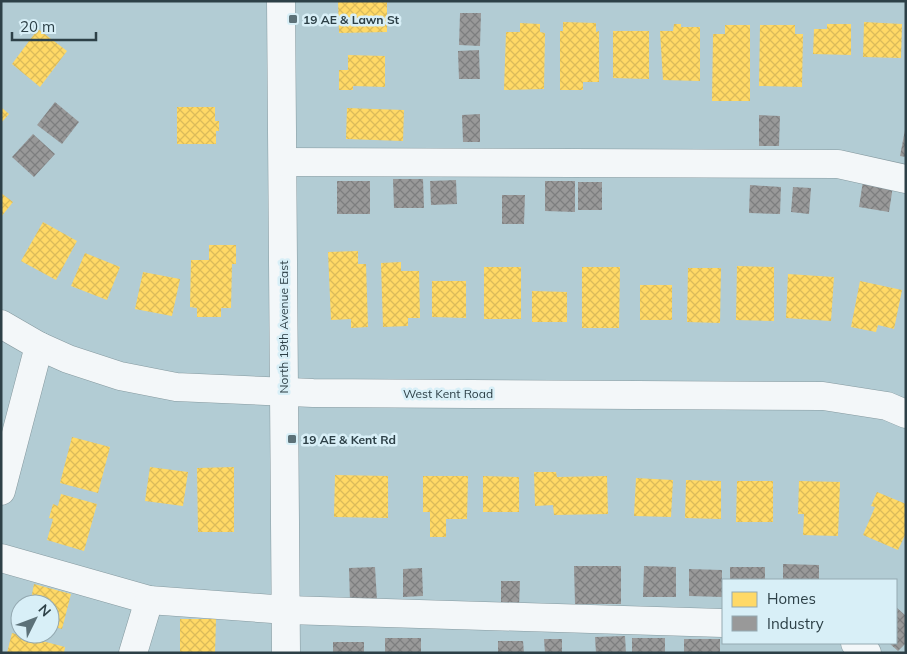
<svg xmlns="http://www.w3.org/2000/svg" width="907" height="654" font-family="Mulish,sans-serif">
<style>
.homes{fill:url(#homes-cross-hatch)}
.industry{fill:url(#industry-cross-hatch)}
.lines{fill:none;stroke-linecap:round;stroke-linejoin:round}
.minor-casing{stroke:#85999f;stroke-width:29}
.minor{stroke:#f3f7f9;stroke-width:28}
.poi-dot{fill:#5c7178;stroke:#d8eff7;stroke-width:2}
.labels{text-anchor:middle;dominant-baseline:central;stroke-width:5;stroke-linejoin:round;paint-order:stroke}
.poi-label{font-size:12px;font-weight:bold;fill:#2d4047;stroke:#d8eff7;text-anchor:start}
.street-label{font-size:12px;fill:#2d4047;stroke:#d8eff7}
</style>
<defs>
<pattern id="homes-cross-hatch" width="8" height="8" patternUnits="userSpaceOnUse" patternTransform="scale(1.25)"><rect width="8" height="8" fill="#ffd966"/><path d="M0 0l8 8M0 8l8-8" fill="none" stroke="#dbbb5a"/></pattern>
<pattern id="industry-cross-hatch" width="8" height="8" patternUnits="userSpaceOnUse" patternTransform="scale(1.25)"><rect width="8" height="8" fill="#999"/><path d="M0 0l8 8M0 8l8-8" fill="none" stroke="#7d7e7f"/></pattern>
</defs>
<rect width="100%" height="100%" fill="#b2ccd4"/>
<g class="homes">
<path d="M338,1h49v31l-48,1z"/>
<path d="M563,22l33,1v9l3,-1v51h-16v8h-23v-59h3z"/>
<path d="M864,22l38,2 -1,34 -38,-1z"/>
<path d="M520,23l20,1v8l5,1 -1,56 -40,1 2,-58h14z"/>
<path d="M674,24h7v3h19v54l-37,-1 -3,-49h13z"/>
<path d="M827,24h24v31l-38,-1 1,-25h13z"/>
<path d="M725,25h25v76h-38l1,-67h12z"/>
<path d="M760,25h35v9h8l-1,53 -43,-1z"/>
<path d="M38,29l29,22 -27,36 -28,-23z"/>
<path d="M613,31h36v48l-36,-1z"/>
<path d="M348,55l37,1v31l-32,-1v4h-14v-20h9z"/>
<path d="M1,107l8,7 -8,9z"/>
<path d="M177,107h38v14h4v10h-3v13h-39z"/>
<path d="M347,108l57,2 -1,31 -57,-2z"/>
<path d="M1,193l12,9 -12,15z"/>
<path d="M43,222l34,19 -21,39 -35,-19z"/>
<path d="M209,245h27v19h-4l-1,44h-10v9h-24v-9l-7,-1 1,-47h18z"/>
<path d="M358,251v13h8l2,63 -17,1v-9l-20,1 -3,-68z"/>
<path d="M85,253l35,14 -13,33 -36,-14z"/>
<path d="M401,262v9h18l1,47h-12v8l-25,1 -2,-64z"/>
<path d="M737,266l37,1v54l-38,-1z"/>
<rect x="484" y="267" width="37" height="52"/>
<path d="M582,267h38l-1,61h-37z"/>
<path d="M688,268h33l-1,55 -33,-1z"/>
<path d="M143,272l37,7 -8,37 -37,-7z"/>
<path d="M788,274l46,3 -3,44 -45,-3z"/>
<path d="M432,281h34v37l-34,-1z"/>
<path d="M860,281l42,9 -8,39 -16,-4 -2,7 -25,-5z"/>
<rect x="640" y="285" width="32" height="35"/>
<path d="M532,291l35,1v30h-35z"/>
<path d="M72,437l38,10 -12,46 -38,-10z"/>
<path d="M150,467l38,5 -5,34 -38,-5z"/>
<path d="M234,467v65h-36l-1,-64z"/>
<path d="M534,472h22l1,5 50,-1 1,38 -54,1 -1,-10 -18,1z"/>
<path d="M335,475l53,1v42l-54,-1z"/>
<path d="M423,476h45l-1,43h-21v18h-16v-25h-7z"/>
<path d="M483,476l36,1v35h-36z"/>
<path d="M636,478l37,2 -2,37 -37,-1z"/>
<path d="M686,480l35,1v38l-36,-1z"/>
<path d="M737,481h36v41h-37z"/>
<path d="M799,481l41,1 -2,54 -35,-1 1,-21h-6z"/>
<path d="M877,492l29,12v29l-8,17 -35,-15 12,-28 -4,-1z"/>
<path d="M61,494l36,10 -13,47 -37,-11 6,-21 -4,-1 4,-14 5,2z"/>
<path d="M34,584l37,10 -9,35 -12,-3v-22h-20z"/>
<path d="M180,619h36l-1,34h-35z"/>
<path d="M12,633l53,14 -1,6h-57z"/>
</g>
<g class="industry">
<path d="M460,13h21l-1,33 -21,-1z"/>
<path d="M479,50l1,29h-21l-1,-28z"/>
<path d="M55,102l24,20 -17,22 -25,-19z"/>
<path d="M480,114v28h-17l-1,-27z"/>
<path d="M759,115l21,1 -1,30h-20z"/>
<path d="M905,130h1v27l-6,-1z"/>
<path d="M33,134l22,20 -21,23 -22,-20z"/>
<path d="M393,179h30l1,29h-30z"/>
<path d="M456,180l1,24 -26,1 -1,-24z"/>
<rect x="337" y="181" width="33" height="33"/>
<path d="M545,181h30v31l-30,-1z"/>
<path d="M863,181l30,5 -4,26 -30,-5z"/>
<rect x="578" y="182" width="24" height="28"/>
<path d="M750,185l31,2 -1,27 -31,-1z"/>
<path d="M793,187l18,1 -2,26 -18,-2z"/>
<path d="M502,195h23l-1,29h-22z"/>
<path d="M783,564l36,1v15h-36z"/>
<path d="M574,566h47v38h-46z"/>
<path d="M644,566l32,1v30h-33z"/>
<path d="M375,567l2,34 -27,1 -1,-34z"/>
<rect x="730" y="567" width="35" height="13"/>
<path d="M422,568l1,28 -20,1v-28z"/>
<path d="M689,569l33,1v27l-33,-1z"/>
<path d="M501,581h19l-1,26h-18z"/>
<path d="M896,607l10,9v27l-8,8 -9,-8h7z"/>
<path d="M625,636l1,17h-30l-1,-16z"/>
<rect x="385" y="638" width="36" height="15"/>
<rect x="632" y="638" width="33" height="15"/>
<path d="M544,639h18v14h-17z"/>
<rect x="684" y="639" width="36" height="14"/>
<path d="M498,641h25l1,12h-26z"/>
<rect x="333" y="642" width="31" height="11"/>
</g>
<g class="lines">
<defs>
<g id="minor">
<path d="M281,1l5,652"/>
<path d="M283,162l555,2 68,15"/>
<path d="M1,324l38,22 29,13 52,17 56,11 137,6 510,3 64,10 19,8"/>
<path d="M1,491l38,-145"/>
<path d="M1,558l148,42 138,10 436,13"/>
<path d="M855,643l12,10"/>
<path d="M133,653l16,-53"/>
</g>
</defs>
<use href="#minor" class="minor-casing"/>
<use href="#minor" class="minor"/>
</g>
<g class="poi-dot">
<rect x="288" y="14" width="10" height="10" rx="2.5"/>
<rect x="287" y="434" width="10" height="10" rx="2.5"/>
</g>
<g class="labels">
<g class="poi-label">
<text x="303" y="19">19 AE &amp; Lawn St</text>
<text x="302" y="439">19 AE &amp; Kent Rd</text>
</g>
<g class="street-label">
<text transform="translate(283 327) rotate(-90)">North 19th Avenue East</text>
<text x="448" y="393">West Kent Road</text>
</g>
</g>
<rect width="907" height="654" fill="none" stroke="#2d4047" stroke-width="5"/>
<rect x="722" y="579" width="175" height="65" fill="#d8eff7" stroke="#94a9b1"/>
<rect x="732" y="592" width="25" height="15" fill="#ffd966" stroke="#94a9b1"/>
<text x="767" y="604" font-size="15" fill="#2d4047">Homes</text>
<rect x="732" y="616" width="25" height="15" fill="#999999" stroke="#94a9b1"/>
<text x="767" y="629" font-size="15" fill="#2d4047">Industry</text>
<g transform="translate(35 619) rotate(48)"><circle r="24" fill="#d8eff7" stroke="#94a9b1"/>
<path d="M0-4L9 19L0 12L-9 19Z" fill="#5c7178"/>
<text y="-8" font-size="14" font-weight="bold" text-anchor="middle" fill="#2d4047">N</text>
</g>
<path d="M12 32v8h84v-8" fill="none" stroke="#2d4047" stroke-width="2.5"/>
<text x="20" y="32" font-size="15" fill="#2d4047" stroke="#d8eff7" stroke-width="4" paint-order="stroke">20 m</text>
</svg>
